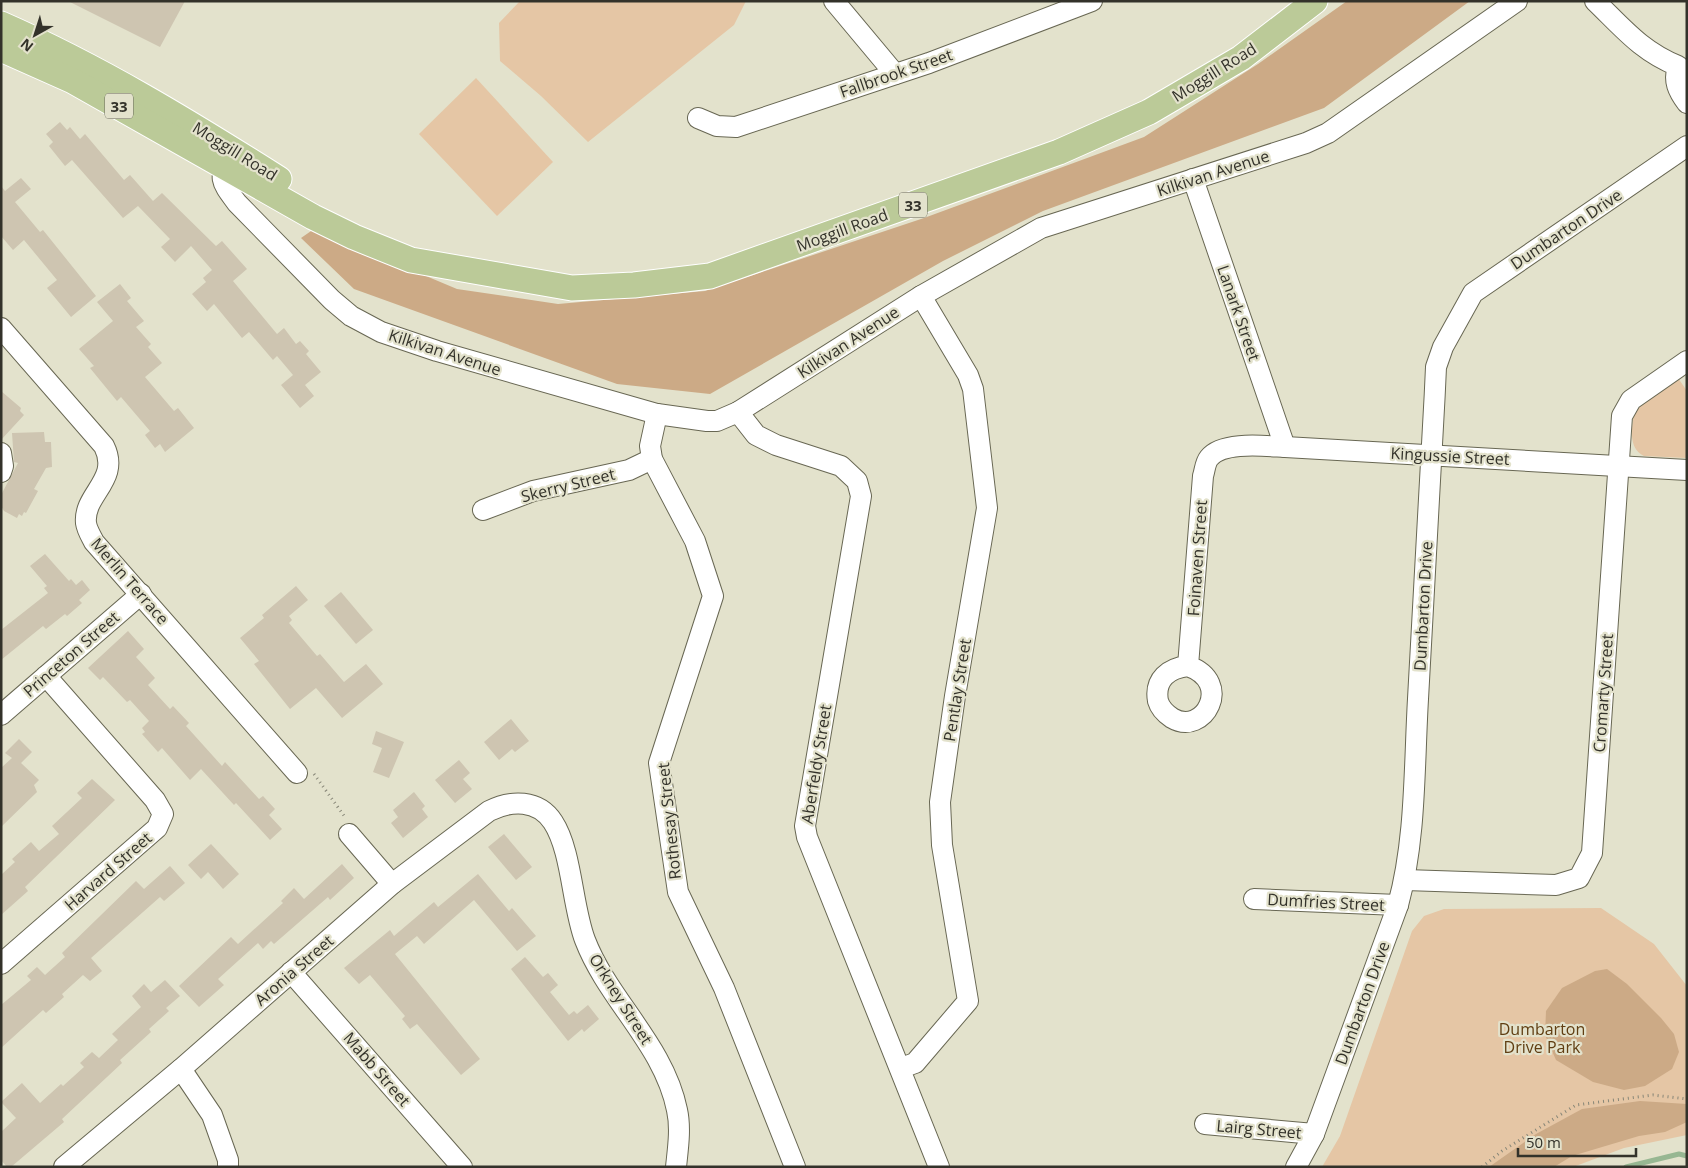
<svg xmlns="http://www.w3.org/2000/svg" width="1688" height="1168" font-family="'Open Sans',sans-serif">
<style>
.green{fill:#e5c6a5}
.forest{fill:#ccaa86}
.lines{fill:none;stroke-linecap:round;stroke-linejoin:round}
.stream{stroke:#97b792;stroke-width:5}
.building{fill:#cec5b1}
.minor-casing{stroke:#686753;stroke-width:22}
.major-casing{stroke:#fff;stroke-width:27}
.path{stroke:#878677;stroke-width:3;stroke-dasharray:1 4;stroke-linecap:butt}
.minor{stroke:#fff;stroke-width:20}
.major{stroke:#bbca98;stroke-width:25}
.labels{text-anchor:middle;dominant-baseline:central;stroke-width:4.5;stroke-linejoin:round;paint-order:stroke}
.shield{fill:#e3e2cc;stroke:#68675b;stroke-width:1}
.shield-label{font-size:15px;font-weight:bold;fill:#33322a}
.street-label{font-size:16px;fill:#33322a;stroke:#e3e2cc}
.park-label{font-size:16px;fill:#603e12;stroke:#e3e2cc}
</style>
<rect width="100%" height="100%" fill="#e3e2cc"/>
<g class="green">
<path d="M520,1h226l-12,24 -146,117 -47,-46 -41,-35 -1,-38z"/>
<path d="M476,78l77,84 -56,54 -78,-82z"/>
<path d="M1678,378l9,13v67l-43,-2c-17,-8 -12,-31 -9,-47z"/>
<path d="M1601,908l53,36 33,42v149l-63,13 -51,19h-251l18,-31 72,-205 12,-15 20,-7z"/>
</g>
<g class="forest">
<path d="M1347,1h123l-146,107 -281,103 -100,50 -233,133 -93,-10 -263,-95 -53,-51 13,-9 143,60 101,15 147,-13 219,-73 220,-81 114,-73z"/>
<path d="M1607,969l20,15 34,34 13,16 5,18 -7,17 -27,17 -21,4 -31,-8 -37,-22 -11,-25 1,-24 16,-23 33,-17z"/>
<path d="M1640,1101l47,3v18l-22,10 -26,4 -67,20 -18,11h-65l47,-33 46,-25z"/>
</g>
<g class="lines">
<path class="stream" d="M1626,1167l53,-13 8,2"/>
</g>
<g class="building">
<path d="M68,1h117l-25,46z"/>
<path d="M60,122l7,8 3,-3 10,12 5,-5 39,46 6,-5 23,26 9,-8 54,53 6,-5 25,28 -14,12 44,53 7,-6 12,16 4,-3 9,10 -3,3 15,18 -16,13 9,11 -14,12 -19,-23 12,-10 -16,-19 -4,4 -24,-28 -7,6 -28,-34 -7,7 -15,-17 14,-12 -3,-4 9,-8 -21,-24 -16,16 -14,-15 9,-8 -32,-33 -15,12 -51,-58 -7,6 -16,-20 4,-4 -7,-8z"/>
<path d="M21,178l10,11 -16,13 25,30 3,-2 53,66 -25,21 -24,-29 10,-8 -33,-40 -11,10 -12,-14v-50l4,5z"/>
<path d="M120,284l11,14 -4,3 17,20 -8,6 15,17 -3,3 14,16 -17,14 29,34 4,-3 16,20 -29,24 -5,-8 -5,4 -10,-13 5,-4 -29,-34 -4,4 -27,-33 4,-2 -15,-17 34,-28 -16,-19z"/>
<path d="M1,391l20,17 -1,3 4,4 -23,25z"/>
<path d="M44,432l1,10h6l1,25 -6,1 -12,21 4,2 -12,22 -2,-1 -2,4 -3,-2 -2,4 -13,-7 -3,-5v-11l17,-32 -4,-1 -2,-29z"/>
<path d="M45,554l24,27 2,-2 5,6 6,-5 8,10 -11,10 3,3 -15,13 -2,-2 -19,15 -3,-3 -42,34v-30l47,-37 -4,-5 3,-2 -17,-20z"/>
<path d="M296,586l12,14 -19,16 3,4 -3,3 28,33 3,-2 24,28 22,-18 17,20 -41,34 -26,-30 -26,21 -36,-45 5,-3 -19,-23 24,-20 -2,-3z"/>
<path d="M341,592l32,38 -17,14 -32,-38z"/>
<path d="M128,631l16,18 -8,8 19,21 -7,7 22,24 3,-3 16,17 -3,3 36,40 3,-4 34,37 4,-3 12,13 -6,6 13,14 -12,11 -34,-37 -2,2 -33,-36 -11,11 -28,-32 -4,4 -16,-18 3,-2 -3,-4 7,-7 -19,-21 -3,2 -24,-25 -3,3 -12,-12z"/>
<path d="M511,719l18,22 -14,11 -3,-3 -13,11 -15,-18z"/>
<path d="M376,731l28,11 -15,36 -16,-6 9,-24 -10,-4z"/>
<path d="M19,739l13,13 -11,11 18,17 -5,5 3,7 -36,35v-59l11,-10 -7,-5z"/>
<path d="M459,760l11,13 -7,6 9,10 -17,14 -20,-23z"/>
<path d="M92,779l23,21 -90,87 3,4 -27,24v-40l14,-13 -3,-3 19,-17 8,9 20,-17 -7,-8 30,-28 -5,-5z"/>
<path d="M414,792l11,14 -3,3 6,8 -25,21 -12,-15 7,-6 -5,-7z"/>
<path d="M504,834l28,33 -16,13 -28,-33z"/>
<path d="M211,844l28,30 -16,15 -15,-17 -7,7 -13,-14z"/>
<path d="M342,864l12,14 -24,22 -2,-3 -54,47 -3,-3 -8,8 -5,-6 -40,36 6,6 -25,22 -20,-21 52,-49 7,7 45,-41 -2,-2 13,-13 10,11z"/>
<path d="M170,866l15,17 -21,18 -4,-4 -69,61 11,13 -12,10 -7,-6 -21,19 2,3 -18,16 -3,-3 -42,38v-43l30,-25 -4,-4 10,-9 8,8 20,-18 -3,-4 74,-72 8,8z"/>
<path d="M478,874l31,37 3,-3 24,28 -19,15 -43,-51 -50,44 -7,-8 -22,18 85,105 -19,16 -44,-51 -7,5 -8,-10 3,-3 -35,-41 -11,9 -15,-16 46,-38 4,6 40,-34 4,5z"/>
<path d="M525,957l18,20 5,-4 10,12 -8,7 19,23 5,-4 3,3 11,-9 11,14 -15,13 -2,-3 -14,12 -57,-72z"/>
<path d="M165,980l15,16 -14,12 3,3 -20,18 2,3 -31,28 2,3 -60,56 2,3 -53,45h-4l-6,-7v-28l15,-14 -15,-16 21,-19 18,20 21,-19 2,2 21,-19 -4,-4 12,-11 7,6 19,-18 -6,-6 29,-27 -9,-11 12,-12 7,8z"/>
</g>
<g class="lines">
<defs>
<g id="minor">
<path d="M834,1l61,73"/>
<path d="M1595,1c28,27 46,50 83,65 -5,15 0,25 9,37"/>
<path d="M698,118l19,8 19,1 193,-64 163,-62"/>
<path d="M231,156c-15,22 -8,28 6,47l95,97 19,16 30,16 56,19 220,63 50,7h10l21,-9 183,-116 120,-68 265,-85 22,-10 189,-132"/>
<path d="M1193,179l92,268"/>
<path d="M1,328l103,118c17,34 -21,48 -18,77 1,7 5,13 8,19l203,231"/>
<path d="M738,412l18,23 20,10 65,21 16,15 4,15 -56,330 2,11 132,330"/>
<path d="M657,414l-7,32 2,13 43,82 18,55 -54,167 19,129 46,96 71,179"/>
<path d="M1,453l2,13 -2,6"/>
<path d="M483,510l50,-19 96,-21 23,-11"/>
<path d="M1188,666c-19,2 -34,13 -30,35 2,7 8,13 14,17 32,19 62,-36 16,-52l15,-190c2,-6 2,-13 6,-18 13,-17 56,-12 76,-11l402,23"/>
<path d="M1,715l140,-121"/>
<path d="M349,834l43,50"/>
<path d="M1405,880l151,5 23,-7 13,-25 30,-437 9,-16 56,-39"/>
<path d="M1254,899l144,6"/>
<path d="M1,964l156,-136 6,-14 -8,-14 -109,-124"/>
<path d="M291,972l171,195"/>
<path d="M901,1068l14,-5 53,-62 -26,-156 -2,-43 15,-106 32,-188 -14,-119 -5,-14 -47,-79"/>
<path d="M181,1069l31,46 16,45v7"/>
<path d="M1205,1124l109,10"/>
<path d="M64,1167l117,-98 211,-185 97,-73c22,-11 49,-12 64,11 19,29 19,84 32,118 23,60 79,105 92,170 4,18 1,38 -1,57"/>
<path d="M1296,1167l18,-33 84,-229c18,-66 16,-137 20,-206 6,-110 13,-221 18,-332l7,-20 30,-54 214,-147"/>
</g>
<g id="major">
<path d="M1,24c98,43 188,98 278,155"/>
<path d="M1,49l72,32 240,136 41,20 57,23 161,28 62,-3 76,-9 349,-124 90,-40 92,-54 74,-57"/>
</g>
</defs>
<use href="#minor" class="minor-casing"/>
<use href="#major" class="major-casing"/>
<g class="path">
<path d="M314,774l31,43"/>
<path d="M1482,1167l20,-16 74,-46 77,-10 34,4"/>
</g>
<use href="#minor" class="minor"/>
<use href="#major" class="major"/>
</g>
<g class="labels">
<g class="shield">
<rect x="105" y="93.5" width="28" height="25" rx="4"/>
<rect x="899" y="192.5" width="28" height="25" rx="4"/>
</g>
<g class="shield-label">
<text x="119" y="106">33</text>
<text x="913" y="205">33</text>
</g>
<g class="street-label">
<text transform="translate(1214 72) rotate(-32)">Moggill Road</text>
<text transform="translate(896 73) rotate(-19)">Fallbrook Street</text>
<text transform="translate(235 151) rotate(32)">Moggill Road</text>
<text transform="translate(1213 173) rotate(-18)">Kilkivan Avenue</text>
<text transform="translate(1566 229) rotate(-34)">Dumbarton Drive</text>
<text transform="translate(842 230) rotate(-20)">Moggill Road</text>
<text transform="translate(1239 313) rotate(71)">Lanark Street</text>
<text transform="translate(848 342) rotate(-33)">Kilkivan Avenue</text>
<text transform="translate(445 352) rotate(18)">Kilkivan Avenue</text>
<text transform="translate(1450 456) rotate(3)">Kingussie Street</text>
<text transform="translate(568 485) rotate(-14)">Skerry Street</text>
<text transform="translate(1197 558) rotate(-86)">Foinaven Street</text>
<text transform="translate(130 581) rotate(49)">Merlin Terrace</text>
<text transform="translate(1423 606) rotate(-87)">Dumbarton Drive</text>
<text transform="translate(71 654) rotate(-41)">Princeton Street</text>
<text transform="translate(957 690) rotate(-81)">Pentlay Street</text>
<text transform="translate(1603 693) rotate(-86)">Cromarty Street</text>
<text transform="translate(816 764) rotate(-81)">Aberfeldy Street</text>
<text transform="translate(669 821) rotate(-96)">Rothesay Street</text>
<text transform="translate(108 871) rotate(-41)">Harvard Street</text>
<text transform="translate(1326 902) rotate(3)">Dumfries Street</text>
<text transform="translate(294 970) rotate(-41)">Aronia Street</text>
<text transform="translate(621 999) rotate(58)">Orkney Street</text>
<text transform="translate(1362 1003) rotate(-70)">Dumbarton Drive</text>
<text transform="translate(377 1069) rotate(49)">Mabb Street</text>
<text transform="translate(1259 1129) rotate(5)">Lairg Street</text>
</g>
<g class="park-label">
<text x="1542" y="1029">Dumbarton<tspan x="1542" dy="18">Drive Park</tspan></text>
</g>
</g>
<rect width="1688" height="1168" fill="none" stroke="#33322a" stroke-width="5"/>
<g transform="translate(35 35) rotate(219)" stroke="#e3e2cc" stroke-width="4" paint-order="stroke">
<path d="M0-4L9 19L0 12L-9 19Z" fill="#33322a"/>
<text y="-8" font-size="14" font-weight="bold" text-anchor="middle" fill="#33322a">N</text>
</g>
<path d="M1518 1148v8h118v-8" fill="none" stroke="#33322a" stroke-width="2.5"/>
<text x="1526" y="1148" font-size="15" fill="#33322a" stroke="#e3e2cc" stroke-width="4" paint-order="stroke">50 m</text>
</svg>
